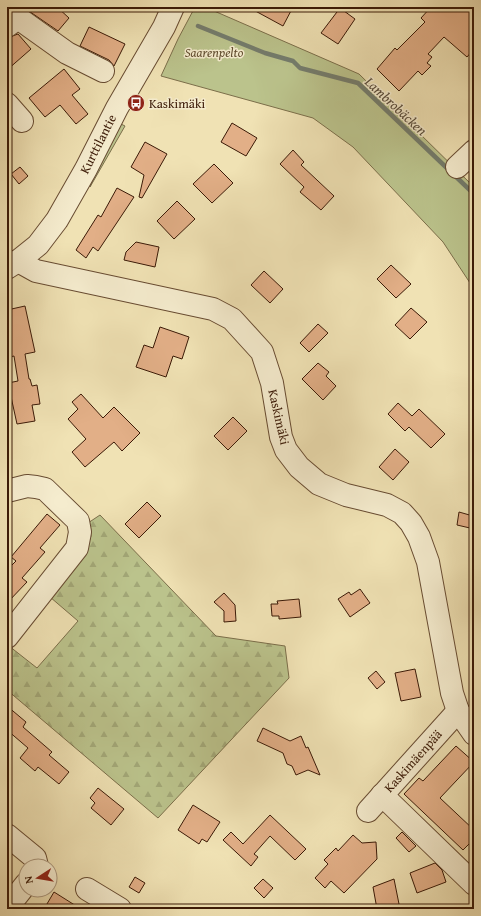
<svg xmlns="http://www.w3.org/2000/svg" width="481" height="916" font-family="'Gentium Book Plus',serif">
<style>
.green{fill:#bbc38c;stroke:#7b6e4a}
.forest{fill:url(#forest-firs);stroke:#7b6e4a}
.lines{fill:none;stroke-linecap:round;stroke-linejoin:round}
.stream{stroke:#747c6c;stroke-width:4.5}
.building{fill:#e2af87;stroke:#3b1a07}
.minor-casing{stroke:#684c32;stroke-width:24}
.minor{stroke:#f5ecce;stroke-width:22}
.labels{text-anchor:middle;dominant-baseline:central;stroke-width:3;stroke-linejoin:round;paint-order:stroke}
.park-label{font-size:13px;font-style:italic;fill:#614d2f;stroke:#f5ecce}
.poi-label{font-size:13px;fill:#3b1a07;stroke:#f5ecce;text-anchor:start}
.street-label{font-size:13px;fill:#3b1a07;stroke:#f5ecce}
.water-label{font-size:14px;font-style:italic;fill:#584b39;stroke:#f5ecce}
</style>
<defs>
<pattern id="forest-firs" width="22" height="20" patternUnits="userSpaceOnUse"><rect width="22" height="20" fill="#bbc38c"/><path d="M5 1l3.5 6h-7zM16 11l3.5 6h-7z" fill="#a2a777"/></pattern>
</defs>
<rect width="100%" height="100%" fill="#f0e2b4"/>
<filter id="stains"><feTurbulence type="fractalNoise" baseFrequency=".005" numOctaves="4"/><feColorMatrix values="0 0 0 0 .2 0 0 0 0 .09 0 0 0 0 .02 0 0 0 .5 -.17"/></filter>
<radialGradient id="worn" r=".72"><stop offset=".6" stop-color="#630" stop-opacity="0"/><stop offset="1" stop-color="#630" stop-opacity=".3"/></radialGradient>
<g class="green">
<path d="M195,7h10l154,67 115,113v102l-31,-47 -90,-95 -40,-29 -152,-42 17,-37z"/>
<path d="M119,123l6,3 -35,61 14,-36z"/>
</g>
<path class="forest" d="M100,515l116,121 69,10 4,32 -131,140 -151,-128v-41l2,-3 28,22 41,-47 -28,-24 35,-43 6,-18 -3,-13z"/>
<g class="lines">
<path class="stream" d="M198,26l67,27 28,8 7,7 58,15 116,111"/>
</g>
<g class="building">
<path d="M23,7h34l12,11 -11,13z"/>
<path d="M248,7h45l-10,19z"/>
<path d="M431,7h33l10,9v33l-7,8 -23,-20 -16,17 4,3 -5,6 4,3 -9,9 -4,-4 -19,20 -22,-22 18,-21 2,2 28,-28 -4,-4z"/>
<path d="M340,8l15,11 -17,25 -17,-11z"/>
<path d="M89,27l36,17 -11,22 -5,-6 -29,-14z"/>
<path d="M18,34l13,15 -24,21v-32z"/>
<path d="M64,69l16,20 -8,6 16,19 -12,10 -16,-19 -15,12 -16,-19z"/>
<path d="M232,123l25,15 -11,18 -25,-14z"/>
<path d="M145,142l22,12 -25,44 -3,-1 5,-22 -13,-8z"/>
<path d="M293,150l11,12 -3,3 33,31 -13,14 -21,-18 4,-5 -24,-23z"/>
<path d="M214,164l19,19 -21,20 -19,-19z"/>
<path d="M20,167l8,9 -9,8 -8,-10z"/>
<path d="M117,188l17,9 -36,54 -5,-4 -7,11 -10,-8 22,-35 3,2z"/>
<path d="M177,201l18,18 -21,20 -17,-18z"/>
<path d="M136,242l23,5 -4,20 -31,-7 2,-8z"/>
<path d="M391,265l20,19 -15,14 -19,-19z"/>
<path d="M264,271l19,18 -13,14 -19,-18z"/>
<path d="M25,306l10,46 -10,2 4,25h1l2,7 5,-1 3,19 -8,1 3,16 -18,3 -9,-41 10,-2 -4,-25 -4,1 -3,-12v-35z"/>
<path d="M411,308l16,14 -17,17 -15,-14z"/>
<path d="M318,324l10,9 -19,19 -9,-9z"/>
<path d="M160,327l29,10 -7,22 -9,-3 -7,21 -30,-10 8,-22 9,3z"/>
<path d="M318,363l11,9 -3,4 10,10 -13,14 -21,-21z"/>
<path d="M81,394l22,24 11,-11 26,26 -18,18 -8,-9 -29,25 -13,-15 14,-13 -18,-20 10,-10 -6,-7z"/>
<path d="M398,403l14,13 7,-7 26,25 -14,14 -22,-21 -4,4 -17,-17z"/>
<path d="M233,417l14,14 -19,19 -14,-14z"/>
<path d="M395,449l14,13 -16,18 -14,-13z"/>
<path d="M147,502l14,14 -22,22 -14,-14z"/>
<path d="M459,512l14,4 -3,12 -13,-3z"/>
<path d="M47,514l13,11 -20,23 5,4 -23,26 5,4 -20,21v-33l9,-9 -5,-4z"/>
<path d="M360,589l10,14 -20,14 -12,-18 11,-7 2,3z"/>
<path d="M224,593l11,12 1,16 -12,1v-11l-10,-9z"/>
<path d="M299,599l2,18 -22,2v-3h-7l-1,-12h7l-1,-3z"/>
<path d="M415,669l6,28 -20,4 -6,-28z"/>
<path d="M376,671l9,11 -8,7 -9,-11z"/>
<path d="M7,706l19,16 -3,5 29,25 -3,3 20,17 -10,12 -21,-17 -3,4 -15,-13 8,-10 -21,-18z"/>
<path d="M263,728l27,13 11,-5 5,12 2,-1 12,28 -12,-5 -12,5 -4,-9 -5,-2 -4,-11 -26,-12z"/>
<path d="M456,746l18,16 -34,36 34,32v9l-11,11 -59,-56 15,-16 4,3z"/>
<path d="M98,788l26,21 -13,16 -20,-17 4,-5 -5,-5z"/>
<path d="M193,805l27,17 -13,20 -5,-3 -3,5 -21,-14z"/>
<path d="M270,815l36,34 -11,11 -25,-24 -16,18 4,3 -7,9 -28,-26 8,-8 12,12z"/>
<path d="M402,832l14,14 -7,6 -13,-14z"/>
<path d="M353,835l9,8 14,-1 1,17 -33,34 -13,-12 -6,7 -10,-10 13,-14 -4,-4 12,-12 2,3z"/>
<path d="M435,863l7,7 4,12 -29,11 -7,-20z"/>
<path d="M135,877l10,6 -6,10 -10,-6z"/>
<path d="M263,879l10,9 -9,10 -10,-10z"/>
<path d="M394,879l6,30h-23l-4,-22z"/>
<path d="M54,892l27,17h-37z"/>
</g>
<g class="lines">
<defs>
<g id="minor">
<path d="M7,26l11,-8 49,35 36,18"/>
<path d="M7,104l15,17"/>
<path d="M457,167l17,-16"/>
<path d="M18,261l18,10 177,38 19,10 30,33 10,31 9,54 5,13 13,17 20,17 27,11 41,10 15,8 9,10 8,14 9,25 24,131 6,18 16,23"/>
<path d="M7,268l11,-7 20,-16 19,-25 29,-51 31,-61 47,-81 9,-20"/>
<path d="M7,491l20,-5 9,1 9,2 33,32 2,11 -3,16 -70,89"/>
<path d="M382,795l92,89"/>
<path d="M368,811l90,-100"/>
<path d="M7,835l28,23 2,8"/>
<path d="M87,889l33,20"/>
<path d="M7,908l19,-24"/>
</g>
</defs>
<use href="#minor" class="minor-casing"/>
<use href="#minor" class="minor"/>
</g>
<defs>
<symbol id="bus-disc" viewBox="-11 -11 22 22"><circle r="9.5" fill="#8f2418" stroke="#f5ecce"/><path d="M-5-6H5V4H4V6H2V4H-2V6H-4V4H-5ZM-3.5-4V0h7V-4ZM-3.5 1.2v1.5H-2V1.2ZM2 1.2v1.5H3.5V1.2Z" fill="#fff"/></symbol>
</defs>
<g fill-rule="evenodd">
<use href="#bus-disc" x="126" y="93" width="20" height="20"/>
</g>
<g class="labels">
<g class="park-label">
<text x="214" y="52">Saarenpelto</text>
</g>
<g class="poi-label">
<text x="149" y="103">Kaskimäki</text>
</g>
<g class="street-label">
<text transform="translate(98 144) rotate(-63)">Kurttilantie</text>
<text transform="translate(279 417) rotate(77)">Kaskimäki</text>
<text transform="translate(413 761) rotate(-48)">Kaskimäenpää</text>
</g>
<g class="water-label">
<text transform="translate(396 106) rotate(43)">Lambrobäcken</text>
</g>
</g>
<rect width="481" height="916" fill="none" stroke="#f0e2b4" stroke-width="24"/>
<rect x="8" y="8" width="465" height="900" fill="none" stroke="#3b1a07" stroke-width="2"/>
<rect x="12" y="12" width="457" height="892" fill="none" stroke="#3b1a07"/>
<g transform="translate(38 878) rotate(258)"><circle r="19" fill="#f5ecce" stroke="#ab987e"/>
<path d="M0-3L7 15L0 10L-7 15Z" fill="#8f2418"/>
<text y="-6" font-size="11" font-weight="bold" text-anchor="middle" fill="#3b1a07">N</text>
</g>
<rect width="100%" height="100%" filter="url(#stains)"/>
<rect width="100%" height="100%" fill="url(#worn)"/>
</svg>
